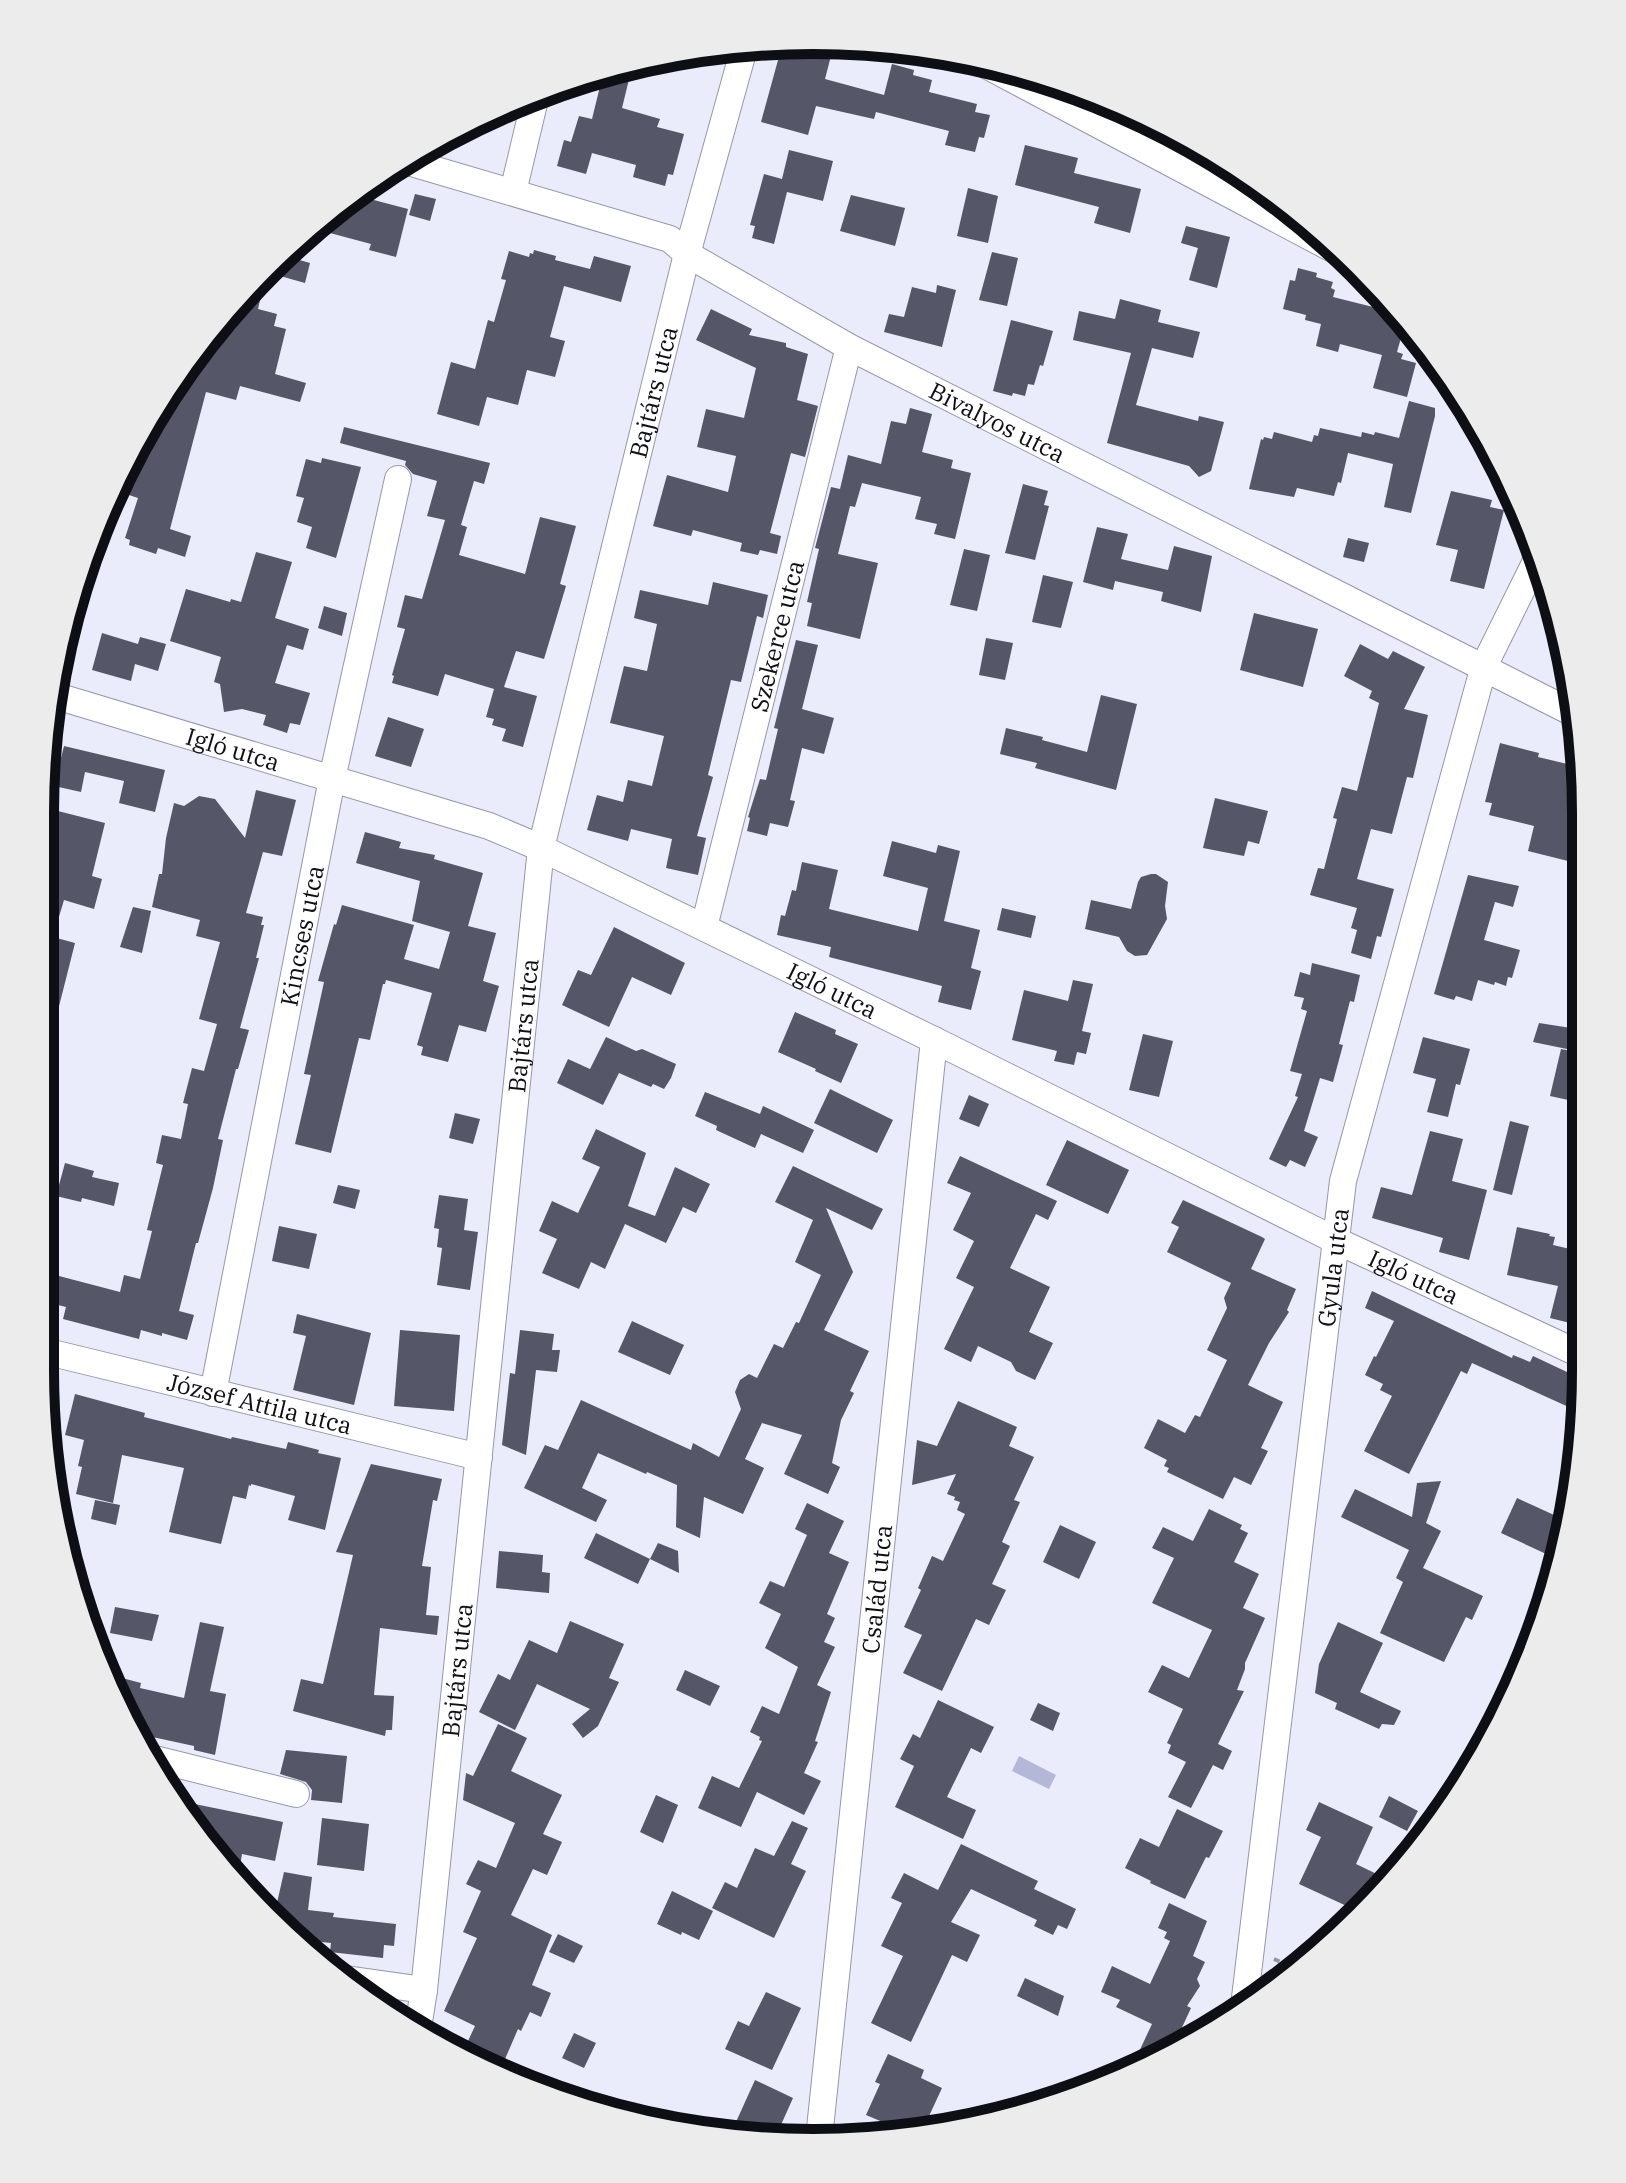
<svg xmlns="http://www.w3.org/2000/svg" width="1626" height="2183" font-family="'IBM Plex Serif',serif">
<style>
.water{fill:#b4b7d6}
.building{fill:#555667}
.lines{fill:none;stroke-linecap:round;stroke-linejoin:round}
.minor-casing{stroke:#9697aa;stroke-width:28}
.path{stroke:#9495a2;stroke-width:4;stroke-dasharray:6 4;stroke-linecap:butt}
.minor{stroke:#fff;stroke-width:26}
.labels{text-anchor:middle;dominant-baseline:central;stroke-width:8;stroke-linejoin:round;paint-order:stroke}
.street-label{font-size:24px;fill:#0e0e15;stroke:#fff}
.rim{fill:none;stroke:#0e0e15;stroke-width:10}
</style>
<rect width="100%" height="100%" fill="#eaecfc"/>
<path class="water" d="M1019,1756l37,19 -7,14 -37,-18z"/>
<g class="building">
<path d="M783,42l35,1 15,5 -8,31 59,16 8,-31 22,6 -1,5 19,5 -3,12 48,12 -2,8 15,3 -6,23 -5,-1 -4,15 -30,-7 4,-14 -73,-19 -2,7 -58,-13 -8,29 -47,-13z"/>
<path d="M633,63l-11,45 38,11 -3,8 27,7 -11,41 -5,-1 -3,12 -32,-9 3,-12 -44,-12 -6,21 -29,-8 7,-26 7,2 8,-26 13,3 12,-49z"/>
<path d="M1025,145l53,13 -4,15 67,16 -11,44 -36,-10 5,-16 -84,-22z"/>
<path d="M789,150l44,11 -10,40 -36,-9 -13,52 -22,-6 3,-12 -5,-1 14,-51 18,5z"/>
<path d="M968,188l30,8 -10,47 -31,-7z"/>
<path d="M351,194l57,15 -12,48 -27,-7 2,-6 -56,-15 28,-30z"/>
<path d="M415,194l21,5 -6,22 -21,-6z"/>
<path d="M851,195l54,13 -10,38 -55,-15z"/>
<path d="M1186,226l44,11 -13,51 -28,-8 9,-32 -17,-5z"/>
<path d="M534,250l22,6 -1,4 35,9 4,-13 37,10 -10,36 -57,-16 -14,51 15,4 -10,36 -28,-7 -9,35 -31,-8 -8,29 -42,-12 14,-52 24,7 13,-49 6,2 12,-42 -5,-1 8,-28 20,6 1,-4 3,1z"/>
<path d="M992,252l26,6 -11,48 -28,-6z"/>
<path d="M289,257l21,6 -5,20 -32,-9z"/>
<path d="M1298,268l19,5 -1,4 17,5 -2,6 4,2 -2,7 44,11 3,-15 26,27 -9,32 6,2 -2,5 15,4 -9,34 -34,-9 9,-33 -42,-11 -2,8 -22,-6 5,-22 -16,-4 1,-5 -23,-6 7,-29 5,1z"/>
<path d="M264,283l-6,26 19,5 -3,12 12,3 -11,45 31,9 -6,19 -60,-16 -4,14 -30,-8 -36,137 21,7 -6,21 -27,-9 -2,6 -27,-9 1,-5 -5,-2 13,-40 -9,-3 11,-37 4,1 15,-54 12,-22z"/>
<path d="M937,285l19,5 -14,57 -58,-15 5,-18 15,3 8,-30 24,6z"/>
<path d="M1120,299l41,11 -3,12 42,10 -7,26 -41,-10 -16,57 62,16 1,-5 25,6 -13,49 -12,6 -10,-11 -82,-23 24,-90 -58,-13 6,-29 36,8z"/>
<path d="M711,309l41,20 -3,6 37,8v4l22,7 -11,46 21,6 -13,51 -14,-4 -21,80 11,3 -4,18 -17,-4 -2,5 -18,-4 2,-8 -49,-13 -2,6 -38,-10 14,-51 61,17 8,-36 -39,-9 9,-38 38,9 12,-50 -60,-28z"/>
<path d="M1011,320l42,11 -10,35 -3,-1 -6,20 -6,-1 -3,12 -12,-3 -1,3 -19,-5z"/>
<path d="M1409,401l26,7v8l-24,97 -27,-6 9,-43 -45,-11 -7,30 -3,-1 -4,14 -37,-8 -3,9 -45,-8 12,-50 2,1 1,-3 8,2 2,-7 38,10 2,-7 4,1 2,-8 41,9 1,-5 12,3 1,-3 24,6z"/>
<path d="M910,408l22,6 -10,38 31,8 -2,8 20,5 -16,66 -21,-5 3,-10 -22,-5 6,-22 -59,-14 -7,24 -5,-1 -12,48 40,9 -18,76 -53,-13 5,-23 -5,-1 12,-53 -4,-1 16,-61 9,2 8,-34 33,9 10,-43 15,3z"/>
<path d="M344,427l146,36 -6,21 -10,-3 -13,44 -6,-2 12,4 -8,28 66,19 15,-57 36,9 -16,58 6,2 -22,73 -28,-8 -12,36 33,9 -14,51 -21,-6 4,-12 -14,-4 2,-6 -8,-2 8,-28 -49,-15 -7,22 -46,-13 2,-7 -2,-1 13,-46 -8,-2 8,-32 17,4 23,-79 -18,-4 10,-35 -24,-7 -8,-9 1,-4 -66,-18z"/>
<path d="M322,458l39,9 -25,91 -30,-10 6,-21 -15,-5 7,-24 -8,-2 10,-37 15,4z"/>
<path d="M1023,484l25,7 -4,14 5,1 -14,54 -30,-7z"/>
<path d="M1451,491l41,9 -2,7 14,3 -20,79 -34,-8 8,-31 -22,-5z"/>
<path d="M1097,527l31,7 -7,25 47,11 6,-24 38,10 -11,56 -40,-11 2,-9 -48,-11 -2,9 -30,-8z"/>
<path d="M1348,538l21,5 -5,19 -21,-5z"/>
<path d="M964,549l26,6 -13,56 -27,-6z"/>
<path d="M256,552l36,10 -17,56 34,11 -6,21 -16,-5 -12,38 35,10 -10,32 -10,-2 -3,10 -24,-8 3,-10 -24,-6 -18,3 -4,-28 -6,-2 7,-25 -51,-16 16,-52 44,13 1,-3 10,3z"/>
<path d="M1043,575l30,7 -12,46 -29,-6z"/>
<path d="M713,582l55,13 -5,23 -6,-2 -16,66 -10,-2 -23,95 5,2 -16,59 9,2 -8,37 -32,-7 6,-29 -41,-10 -3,12 -41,-11 10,-35 26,7 5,-22 24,6 12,-50 -54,-13 14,-57 23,5 10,-47 -23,-6 6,-28 68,15z"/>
<path d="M324,606l23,7 -5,23 -24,-8z"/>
<path d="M1254,613l64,16 -15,58 -63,-17z"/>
<path d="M102,633l36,11 2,-7 26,7 -8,27 -23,-7 -4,17 -39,-11z"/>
<path d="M986,638l27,5 -8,37 -26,-5z"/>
<path d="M796,640l22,5 -16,64 32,9 -10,36 -22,-6 -12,52 5,1 -7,26 -18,-4 -3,13 -20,-5 3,-13 -2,-1 12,-38 6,1 12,-51 -4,-1z"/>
<path d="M1360,644l28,15 5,-8 32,16 -21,42 24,6 -15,63 -6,-1 -15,57 -21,-5 -14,50 37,10 -13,48 -4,-1 -6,23 -20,-6 6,-23 -6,-2 6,-20 -47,-13 8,-27 6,1 13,-50 -4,-1 9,-31 15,4 22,-88 -10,-5 3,-7 -28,-15z"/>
<path d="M1101,695l36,9 -21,86 -81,-22 2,-5 -37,-9 6,-26 37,9 -1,3 45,12z"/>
<path d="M388,717l36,12 -13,38 -36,-11z"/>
<path d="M1500,743l39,10 -1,4 42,10v97l-52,-13 6,-25 -45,-11 3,-12 -7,-1z"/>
<path d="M64,746l101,24 -10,42 -36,-9 5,-22 -39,-9 -4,20 -27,-6z"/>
<path d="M256,790l40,10 -14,56 -19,-4 -17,61 17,4 -2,8h3l-8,33h3l-19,70 9,2 -11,39h-2l-18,70 5,1 -10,48 -15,55h-2l-17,68 15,4 -7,25 -25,-7v3l-21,-6 -2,9 -76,-20 3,-12 -12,-3 1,-6 -15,-1v-26l80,21 4,-17 16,4 12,-48 -5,-1 16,-65 -7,-2 6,-28 19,4 7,-35 -5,-1 9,-35 12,3 13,-47 -18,-5 21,-77 -24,-6 4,-16 -48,-13 7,-33h3l4,-36 8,-35 10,3 15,-10 16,3 30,39z"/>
<path d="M1215,798l53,13 -9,33 -11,-3 -4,15 -41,-8z"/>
<path d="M58,811l47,12 -13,53 10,3 -8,30 -30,-9 -11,37 22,6 -27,107h-7v-177z"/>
<path d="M365,832l36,10 -2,6 36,7 -1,4 49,14 -15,53 28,7 -13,48 16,5 -13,46 -27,-7 -11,37 -27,-7 2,-8 -6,-2 15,-52 -46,-13 -1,4h-2l-13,56 -11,-2 -28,115 -36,-9 16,-69 -7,-1 20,-92 -6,-1 16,-57 2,1 6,-20 72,20 -10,34 35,10 11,-37 -38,-11 8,-40 -64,-18z"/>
<path d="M892,841l44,12 2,-8 22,6 -16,70 36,9 -9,38 10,3 -10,39 -33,-8 4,-16 -113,-29 2,-10 -54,-12 4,-20 4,1 7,-26 4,1 6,-29 36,8 -9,39 89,22 10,-43 -45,-12z"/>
<path d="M1151,874h5l12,8 -3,24 2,13 -20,36 -12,1 -8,-5 -8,-14 -34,-8 6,-29 40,9 7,-27 3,-5z"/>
<path d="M1468,875l51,11 -6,21 -18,-5 -11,38 36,10 -8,28 -4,-1 -2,9 -11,-4 -1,3 -16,-5 -6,21 -16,-5 -2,4 -20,-6z"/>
<path d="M133,907l18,4 -9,42 -22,-6z"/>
<path d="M1002,908l34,8 -5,22 -34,-8z"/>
<path d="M614,927l71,36 -14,32 -39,-18 -23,50 -47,-22 16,-35 13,5z"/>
<path d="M1312,963l48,12 -6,27 -4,-1 -11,43 4,1 -10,37 -13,-4 -16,53 14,6 -13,30 -15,-7 -4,7 -17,-8 29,-62 -3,-1 7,-22 -12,-3 17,-60 -6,-2 3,-11 -10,-2 6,-24 10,3z"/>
<path d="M1073,980l20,4 -11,47 9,2 -5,21 -9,-2 -3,13 -20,-4 3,-10 -45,-11 12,-50 44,11z"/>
<path d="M795,1012l41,18 -1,4 23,10 -17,39 -26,-12 1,-2 -38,-17z"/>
<path d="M1539,1023l32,5 -4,21 -34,-7z"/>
<path d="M1143,1034l30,7 -14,56 -30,-7z"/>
<path d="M606,1037l30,14 6,-2 34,15 -5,14 -7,11 -11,-5 -2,3 -32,-14 -16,32 -46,-22 11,-24 22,10z"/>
<path d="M1423,1037l47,12 -10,36 -4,-1 -8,33 -21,-5 9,-33 -23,-6z"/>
<path d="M1561,1049l21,4v50l-32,-7z"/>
<path d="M830,1089l63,31 -16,33 -63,-30z"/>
<path d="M705,1092l55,22 3,-8 51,24 -11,23 -42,-19 -6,14 -39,-18 1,-4 -22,-10z"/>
<path d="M969,1095l20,9 -10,23 -20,-8z"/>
<path d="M455,1113l25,6 -7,25 -24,-6z"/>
<path d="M1510,1121l19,5 -17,69 -19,-5z"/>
<path d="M596,1129l50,24 -18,53 27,10 20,-49 35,17 -14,29 -13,-6 -17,36 -41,-19 -20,45 -14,-7 -12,27 -37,-16 15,-34 -18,-8 13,-30 26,12 22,-46 -18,-8z"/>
<path d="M1430,1131l33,8 -11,42 35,9 -18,70 -30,-8 4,-14 -71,-20 9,-31 31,8z"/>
<path d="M1067,1140l62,30 -21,44 -62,-29z"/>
<path d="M960,1156l97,45 -9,19 -12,-6 -26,54 40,19 -21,45 24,11 -18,37 -19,-9 -5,-9 -33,-16 -7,16 -27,-13 30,-62 -18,-9 18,-37 -21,-11 18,-37 -24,-10z"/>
<path d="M65,1163l29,8 -2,6 27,6 -5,23 -32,-8 -1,4 -25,-6z"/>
<path d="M793,1166l90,43 -11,21 -46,-22 27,64 -29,58 45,21 -19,40 4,2 -13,27 -9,43 8,4 -12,27 -44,-20 18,-39 -40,-12 -17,36 19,9 -21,46 -39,-17 -4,41 -24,-11 1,-42 -30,-13 -1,2 -48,-21 -16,35 25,12 -11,22 -72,-34 21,-43 13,5 23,-50 110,50 2,-7 26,14 22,-48 -6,-17 5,-12 9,-6 8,4 17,-34 9,4 13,-26 3,1 22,-48 -26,-13 18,-42 -38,-18z"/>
<path d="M338,1185l22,5 -5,19 -22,-6z"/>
<path d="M439,1195l29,4 -4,31 14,2 -8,58 -33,-5 5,-37 -5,-1 2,-18 -5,-1z"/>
<path d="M1183,1200l79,37 3,2 -14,30 45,20 -9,21 2,2 -20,31 -21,42 35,17 -22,46 7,3 -17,34 -17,-8 -11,22 -56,-27 2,-4 -5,-2 3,-6 -23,-12 14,-29 27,14 10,-18 5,2 27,-57 -20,-10 20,-42 -3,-10 7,-15 -64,-31 12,-25 -8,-4z"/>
<path d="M279,1226l38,8 -8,35 -37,-8z"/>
<path d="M1517,1227l33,7 -1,2 6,1 -2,8 30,7 1,65 -4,-1 -2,9 -28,-7 8,-32 -51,-11z"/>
<path d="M1372,1291l140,67 1,-3 17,7 3,-6 51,24v34l-112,-51 -5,11 -6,-3 -52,103 -45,-23 28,-55 -12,-6 3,-6 -18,-9 9,-19 2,1 18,-36 -29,-13z"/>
<path d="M297,1314l74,19 -17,72 -61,-15 13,-54 -13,-3z"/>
<path d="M632,1321l52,24 -14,30 -52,-23z"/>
<path d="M400,1330l60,5 -6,76 -60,-5z"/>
<path d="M520,1330l34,4 -2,16h8l-3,22 -21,-2 -10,85 -24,-10 8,-72 5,1z"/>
<path d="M75,1394l70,19 -1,4 87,22 1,-2 54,12 2,-7 31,8 -1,3 23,5 -16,72 -37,-10 7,-24 -44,-12v2l-2,-1 -3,14 -13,-3 -12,48 -52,-12 15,-64 -62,-13 -9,48 -37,-9 6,-27 -4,-1 6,-26 -19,-5z"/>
<path d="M958,1401l59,26 -8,19 25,11 -20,43 6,2 -18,40 8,4 -18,38 14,6 -17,35 -13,-6 -34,72 -39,-18 19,-38 -18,-8 17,-37 -3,-2 14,-32 11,5 22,-47 -8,-4 3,-8 -6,-2 1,-3 -8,-3 9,-20 -44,11 5,-45 20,6z"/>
<path d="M371,1464l71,15 -5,22 -4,-1 -11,66 9,1 -5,48 13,1 -2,19 -57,-7 -6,67 20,1 -2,34h-6l-1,6 -92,-25 8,-32 22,5 30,-129 -17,-3z"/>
<path d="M1441,1481l-15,42 15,8 -18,37 60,28 -11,24 -6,-3 -22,45 -64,-29 23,-51 -7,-4 13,-28 -68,-33 14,-28 57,28 5,-34z"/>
<path d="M1517,1498l48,22 -8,39 -56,-26z"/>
<path d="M95,1500l25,5 -4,20 -25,-6z"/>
<path d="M807,1503l37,18 -15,32 20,9 -22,52 8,4 -11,24 11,5 -18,38 14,7 -16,49 3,1 -14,31 17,8 -17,34 -47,-23 -16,35 -43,-19 14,-32 27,12 23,-47 -3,-1 1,-3 -10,-5 12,-26 17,8 19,-47 -33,-19 16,-34 -22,-11 11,-22 14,6 23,-52 -12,-6z"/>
<path d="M1209,1509l33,16 -2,4 8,4 -14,29 25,12 -16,34 22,10 -20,45v6l-8,21 7,1 -26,53 14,7 -9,19 -10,-5 -22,43 -23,-11 18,-35 -18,-9 3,-8 -4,-2 16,-34 -35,-17 14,-27 27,13 23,-48 -60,-27 22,-45 -22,-10 11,-21 30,14z"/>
<path d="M1060,1525l36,17 -17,37 -36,-17z"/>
<path d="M596,1533l54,26 -12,25 -54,-26z"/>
<path d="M658,1543l20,8 1,22 -29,-14z"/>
<path d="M499,1551l44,4 -1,17 8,1 -1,20 -53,-5z"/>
<path d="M115,1607l44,8 -7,26 -42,-8z"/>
<path d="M570,1621l54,23 -15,34 10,4 -21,44 -15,12 -11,-14 18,-15 -53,-25 -22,46 -36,-18 19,-38 12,6 19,-40 28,13z"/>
<path d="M200,1622l24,5 -14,64 16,3 -11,61 -21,-5v-4l-60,-13 -16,-38 4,-17 19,5 -1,5 44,10z"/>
<path d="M1338,1622l45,21 -23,49 41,19 -7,14 -12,-1 -3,5 -44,-20 2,-6 -22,-10 4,-29z"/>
<path d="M685,1670l35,16 -10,20 -34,-16z"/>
<path d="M938,1700l56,27 -13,26 -10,-5 -24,49 29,13 -13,29 -68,-32 19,-41 -14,-7 13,-25 7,4z"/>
<path d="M1038,1703l22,10 -7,18 -23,-11z"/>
<path d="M498,1724l29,14 -16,33 51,24 -19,39 19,8 -15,33 -14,-6 -22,46 41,20 -20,50 19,8 -10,24 -11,-5 -9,19 -3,-2 -19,44 -28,-10 -10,-7 14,-30 -31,-15 33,-73 -14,-6 18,-41 -15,-7 12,-24 18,8 19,-45 -52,-23 3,-27 7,3z"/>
<path d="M286,1750l61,6 -5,47 -31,-3 1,-10 -6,-8 -26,-8z"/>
<path d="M656,1795l22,10 -15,38 -23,-11z"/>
<path d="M1389,1796l29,15 -11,20 -28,-14z"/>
<path d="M180,1801l103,21 -8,39 -33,-7 -3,19z"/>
<path d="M1319,1802l54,25 -17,37 29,14 -10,19 -24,11 -52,-24 22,-47 -15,-7z"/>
<path d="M1177,1809l46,22 -14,27 -3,-1 -21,42 -35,-16 1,-2 -26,-13 15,-30 19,9z"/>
<path d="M322,1818l47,6 -5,47 -47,-6z"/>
<path d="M792,1821l16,7 -17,36 15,7 -32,67 -62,-30 13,-26 12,6 18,-40 19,8z"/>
<path d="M961,1844l77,37 -4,8 42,20 -9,20 -9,-4 -5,10 -19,-9 3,-6 -66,-31 -20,33 29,13 -13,27 -15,-7 -41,87 -40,-19 32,-67 -22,-10 21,-43 -11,-5 13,-25 34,17z"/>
<path d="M284,1872l28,5 -4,33 26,3 -1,4 63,7 -2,22 -10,-1 -1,13 -53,-6 1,-9 -38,-4 -19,-23z"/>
<path d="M672,1891l41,20 -14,29 -17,-8 -1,3 -24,-11z"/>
<path d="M1169,1903l38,18 -14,35 12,6 -8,17 3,7 -13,20 4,2 -18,39 -44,26 23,-49 -36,-17 4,-7 -19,-8 11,-26 38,18 20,-43 -6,-3 3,-6 -9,-4z"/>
<path d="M558,1934l25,12 -9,17 -25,-11z"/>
<path d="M1025,1978l39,18 -6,20 -41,-20z"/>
<path d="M766,1992l35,16 -29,62 -47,-21 13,-28 11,5z"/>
<path d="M574,2033l22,10 -12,25 -22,-10z"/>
<path d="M888,2054l36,16 -3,8 21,10 -18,39 -20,4 -38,-16 14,-31 -5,-2z"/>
<path d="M755,2080l38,18 -17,38 -45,-3z"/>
</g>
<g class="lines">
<defs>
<g id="minor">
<path d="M980,62l364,193"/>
<path id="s1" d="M405,161l265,78 17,15 162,93 730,369"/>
<path d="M513,192l23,-97"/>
<path d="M58,663l20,-85"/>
<path id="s2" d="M53,695l436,131 52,22 393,192 401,200 249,116"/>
<path id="s3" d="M704,927l145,-580"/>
<path id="s4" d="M40,1350l439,107"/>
<path id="s5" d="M213,1393l119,-614 66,-300"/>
<path d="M143,1756l153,38"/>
<path d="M346,1979l78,11"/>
<path id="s6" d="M1244,2006l99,-825 141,-515 54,-109"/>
<path id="s7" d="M418,2028l6,-38 117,-1142 146,-594 58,-209"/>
<path id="s8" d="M819,2138l115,-1098"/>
</g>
</defs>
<use href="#minor" class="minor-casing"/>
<path class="path" d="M1274,1959l24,11"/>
<use href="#minor" class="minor"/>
</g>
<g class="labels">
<g class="street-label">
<text stroke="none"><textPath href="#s7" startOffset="1656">Bajtárs utca</textPath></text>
<text stroke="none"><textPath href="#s1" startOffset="652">Bivalyos utca</textPath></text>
<text stroke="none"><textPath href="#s3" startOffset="300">Szekerce utca</textPath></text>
<text stroke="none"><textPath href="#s2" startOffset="188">Igló utca</textPath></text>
<text stroke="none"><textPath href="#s5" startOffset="466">Kincses utca</textPath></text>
<text stroke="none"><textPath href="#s2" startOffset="836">Igló utca</textPath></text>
<text stroke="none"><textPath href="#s7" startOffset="1008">Bajtárs utca</textPath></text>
<text stroke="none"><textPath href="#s6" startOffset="744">Gyula utca</textPath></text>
<text stroke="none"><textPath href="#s2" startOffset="1484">Igló utca</textPath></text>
<text stroke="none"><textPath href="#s4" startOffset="226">József Attila utca</textPath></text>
<text stroke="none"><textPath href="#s8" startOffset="552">Család utca</textPath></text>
<text stroke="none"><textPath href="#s7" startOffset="360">Bajtárs utca</textPath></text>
</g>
</g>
<path d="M0 0H1626V2183H0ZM813 54H813A759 759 0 0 1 1572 813V1370A759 759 0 0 1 813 2129H813A759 759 0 0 1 54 1370V813A759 759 0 0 1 813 54Z" fill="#ececec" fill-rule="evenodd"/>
<path class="rim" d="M813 54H813A759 759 0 0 1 1572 813V1370A759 759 0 0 1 813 2129H813A759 759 0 0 1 54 1370V813A759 759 0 0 1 813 54Z"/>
</svg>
